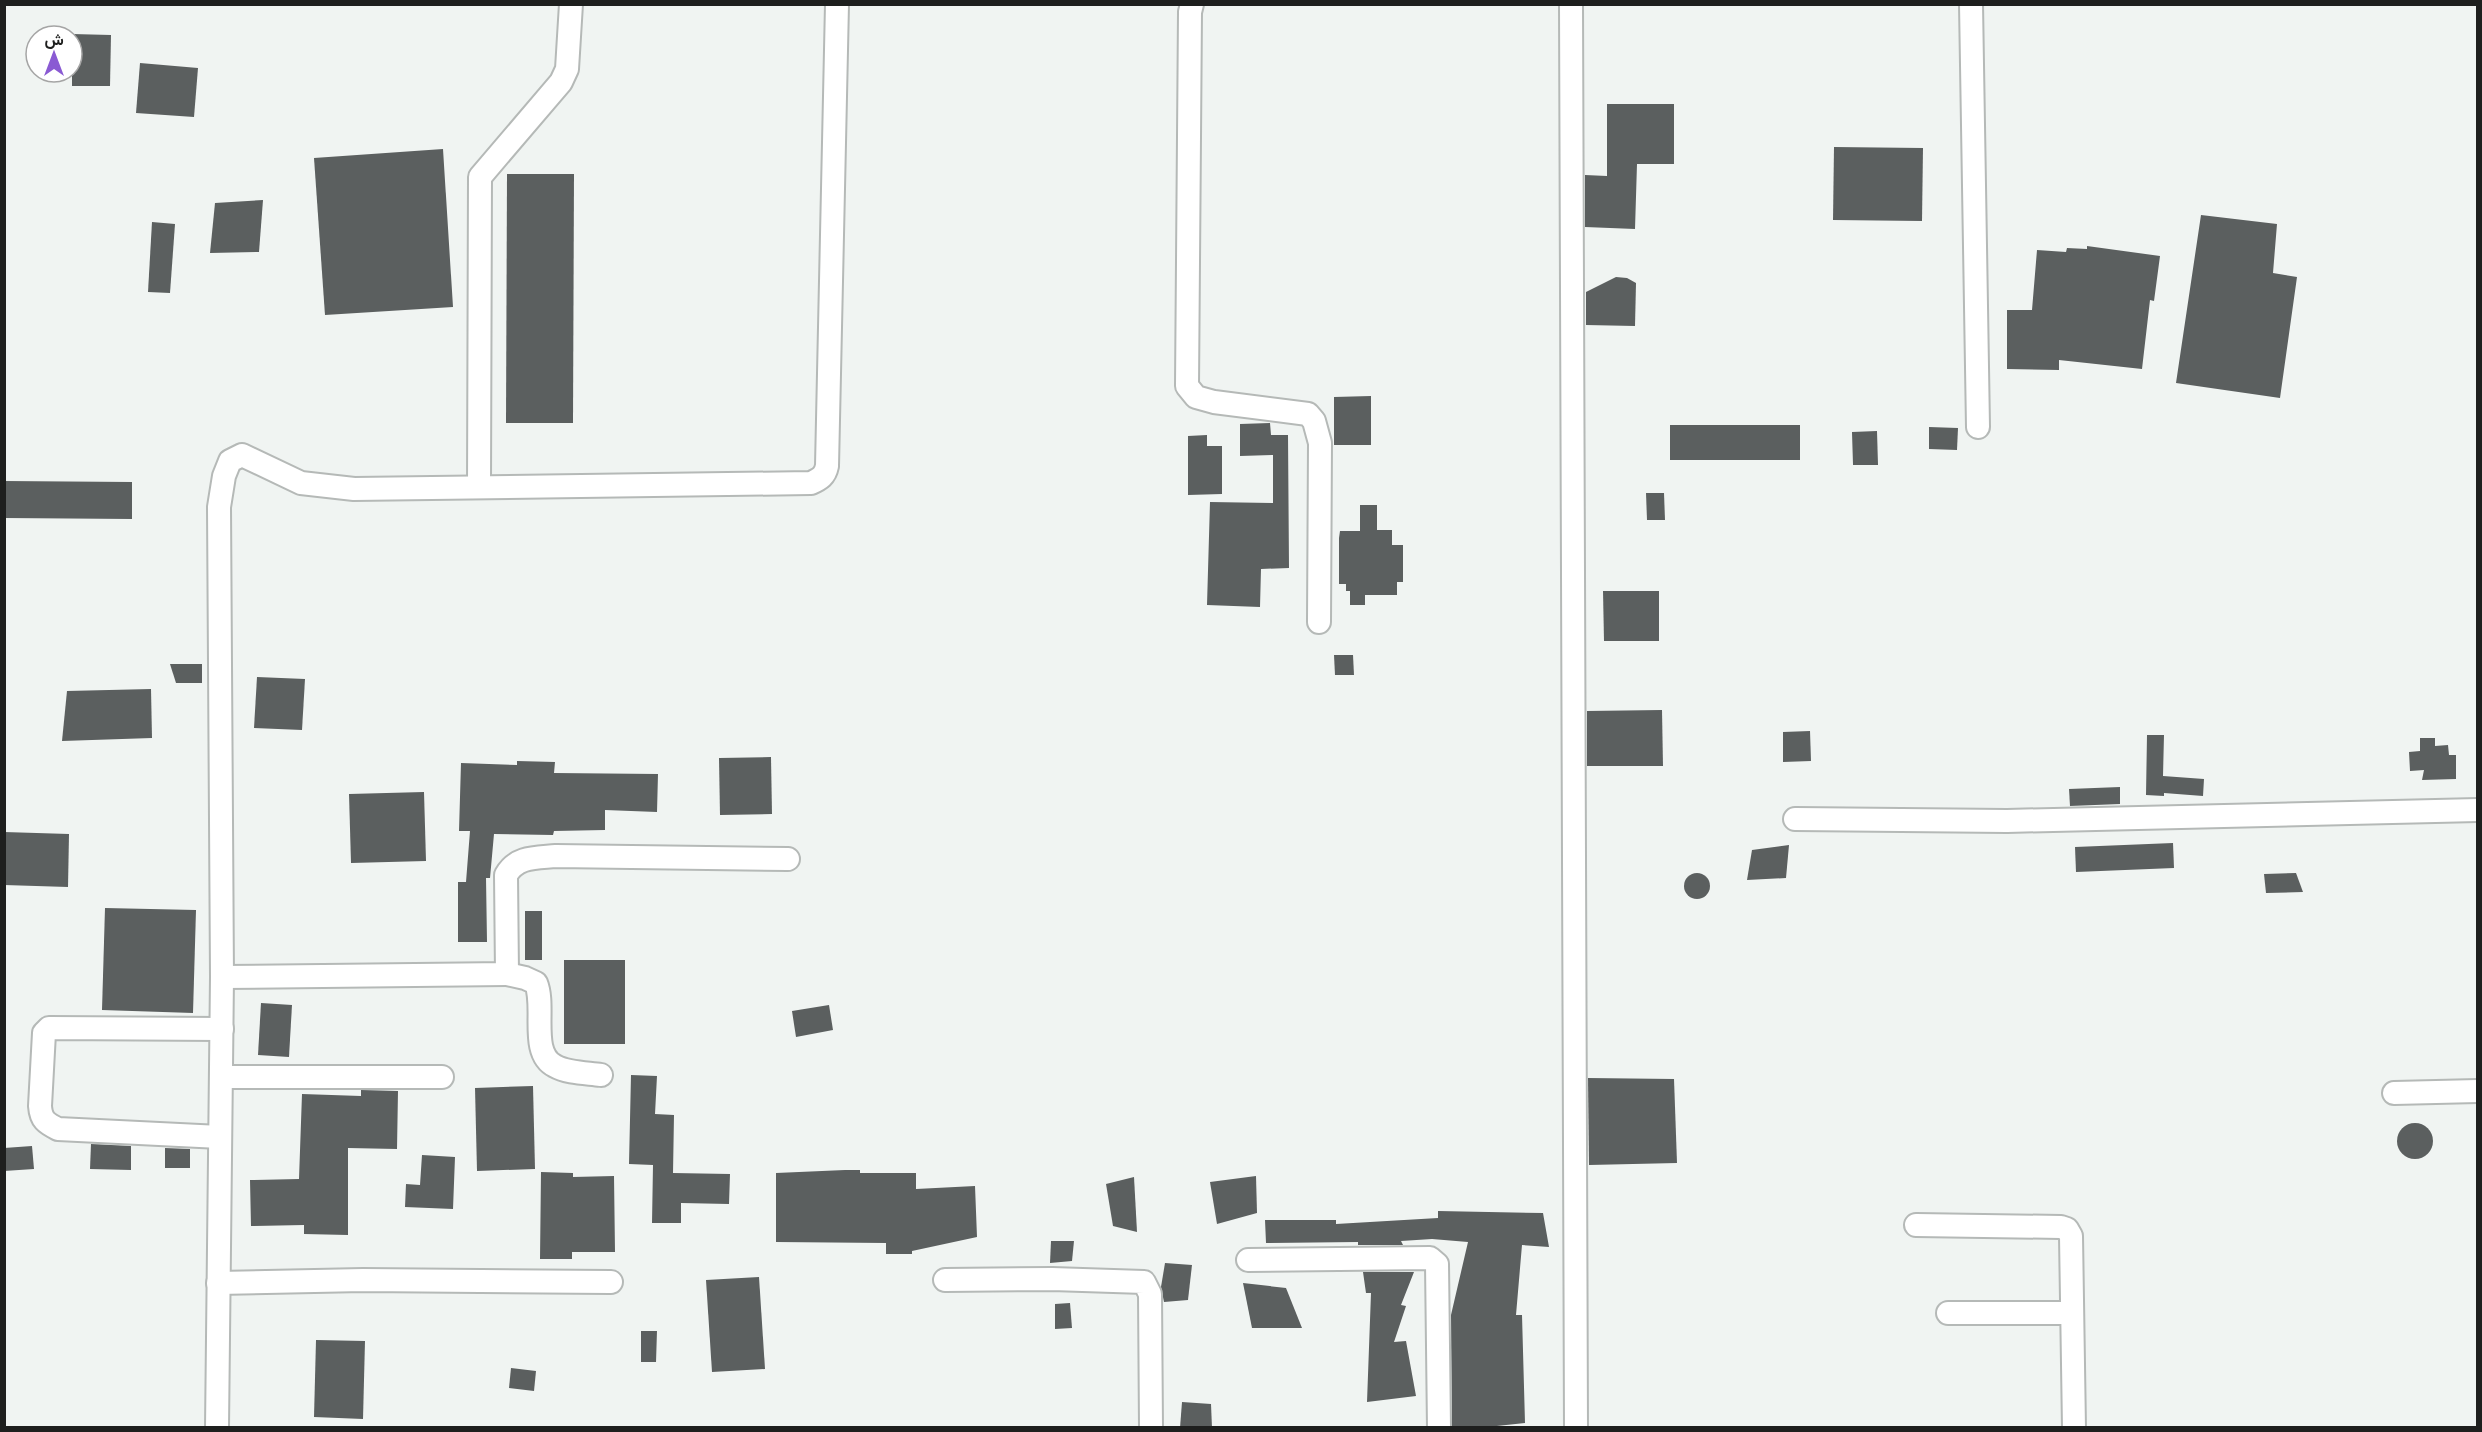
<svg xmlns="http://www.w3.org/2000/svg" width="2482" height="1432" font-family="Overpass,Vazirmatn,sans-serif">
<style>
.building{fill:#5b5f5f}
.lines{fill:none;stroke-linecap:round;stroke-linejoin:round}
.minor-casing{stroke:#b5b9b7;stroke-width:26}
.minor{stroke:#fff;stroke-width:22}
</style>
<rect width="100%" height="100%" fill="#f0f4f2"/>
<g class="building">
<path d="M72,34l39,1 -1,51h-38z"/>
<path d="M140,63l58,5 -4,49 -58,-4z"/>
<path d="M1607,104h67v60h-37l-2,65 -50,-2v-52l22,1z"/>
<path d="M1834,147l89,1 -1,73 -89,-1z"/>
<path d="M443,149l10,158 -128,8 -11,-157z"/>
<path d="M507,174h67l-1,249h-67z"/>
<path d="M263,200l-4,52 -49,1 5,-50z"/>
<path d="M2201,215l76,9 -4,49 24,4 -17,121 -104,-15z"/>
<path d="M152,222l23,2 -5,69 -22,-1z"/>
<path d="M2087,246l73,10 -6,45 -4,-1 -8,69 -83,-9v10l-52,-1v-59h25l5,-60 29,2 1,-4 20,1z"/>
<path d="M1616,277l11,1 9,5 -1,43 -49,-1v-33z"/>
<path d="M1371,396v49h-37v-48z"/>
<path d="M1270,423l1,12h17l1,133 -28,1 -1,38 -53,-2 3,-103 63,1v-48l-33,1v-32z"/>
<rect x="1670" y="425" width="130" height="35"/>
<path d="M1929,427l29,1 -1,22 -28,-1z"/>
<path d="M1877,431l1,34h-25l-1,-33z"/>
<path d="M1207,435v11h15v48l-34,1v-59z"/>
<path d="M4,481l128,1v37l-128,-1z"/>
<path d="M1646,493h18l1,27h-18z"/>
<path d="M1360,505h17v25h15v15h11v37h-6v13h-32v10h-15v-14h-4v-7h-7v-46l1,-7h20z"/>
<path d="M1603,591h56v50h-55z"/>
<path d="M1334,655h19l1,20h-19z"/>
<path d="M170,664h32v19h-26z"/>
<path d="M257,677l48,2 -3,51 -48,-2z"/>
<path d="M151,689l1,49 -90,3 5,-50z"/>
<path d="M1662,710l1,56h-76v-55z"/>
<path d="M1810,731l1,30 -28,1v-30z"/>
<path d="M2147,735h17l-1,41 41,3 -1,17 -39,-3v3l-18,-1z"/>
<path d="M2420,738h15v8l13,-1 1,10h7v24l-34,1 2,-10 -14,1 -1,-19 11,-1z"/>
<path d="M771,757l1,57 -52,1 -1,-57z"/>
<path d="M517,761l38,1 -1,11 104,1 -1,38 -52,-2v20l-51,1 -1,4 -59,-1 -4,44h-4l1,64h-29v-60h8l4,-51h-11l2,-68 56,2z"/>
<path d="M2120,787v17l-50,2 -1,-17z"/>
<path d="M424,792l2,69 -75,2 -2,-69z"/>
<path d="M4,832l65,2 -1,53 -64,-2z"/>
<path d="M2173,843l1,25 -98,4 -1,-25z"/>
<path d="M1789,845l-3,33 -39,2 5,-30z"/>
<circle cx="1697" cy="886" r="13"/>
<path d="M2296,873l7,19 -37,1 -2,-19z"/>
<path d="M105,908l91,2 -3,103 -91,-3z"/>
<rect x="525" y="911" width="17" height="49"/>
<rect x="564" y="960" width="61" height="84"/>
<path d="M261,1003l31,2 -3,52 -31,-2z"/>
<path d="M829,1005l4,25 -37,7 -4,-26z"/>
<path d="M631,1075l26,1 -2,38 19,1 -1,58 57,1 -1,30 -48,-1v20h-29l1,-58 -24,-1z"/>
<path d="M1588,1078l86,1 3,84 -88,2z"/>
<path d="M533,1086l2,83 -58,2 -2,-83z"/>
<path d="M361,1090l37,1 -1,58 -49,-1v87l-44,-1v-9l-53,1 -1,-46 49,-1 3,-85 59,2z"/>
<circle cx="2415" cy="1141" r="18"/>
<path d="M91,1144l40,2v24l-41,-1z"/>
<path d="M32,1146l2,23 -30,2v-23z"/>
<path d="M165,1148l25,1v19h-25z"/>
<path d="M422,1155l33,2 -2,52 -48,-2 1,-23 14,1z"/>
<path d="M845,1170h15v3h56v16l59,-3 2,51 -65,14v3h-26v-11l-110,-1v-69z"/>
<path d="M541,1172l32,1v4l41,-1 1,76h-43v7h-32z"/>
<path d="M1256,1176l1,37 -40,11 -7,-42z"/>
<path d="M1134,1177l3,55 -24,-6 -7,-42z"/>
<path d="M1438,1211l105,2 6,34 -27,-2 -6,70h6l3,108 -47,5h-26l-1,-113 17,-73 -36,-3 -31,2 2,4h-45v-3l-92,1 -1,-23h71v4l102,-6z"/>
<path d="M1051,1241h23l-2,20 -22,2z"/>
<path d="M1165,1263l27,2 -4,35 -24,2 -3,-15z"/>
<path d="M1363,1272h51l-13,33 5,1 -12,36 12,-1 10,55 -49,6 4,-109h-5z"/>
<path d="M759,1277l6,92 -53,3 -6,-92z"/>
<path d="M1243,1283l43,5 16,40h-50z"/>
<path d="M1070,1303l2,25 -17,1v-25z"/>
<path d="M641,1331h16l-1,31h-15z"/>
<path d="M316,1340l49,1 -2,78 -49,-2z"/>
<path d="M511,1368l25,3 -2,20 -25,-3z"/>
<path d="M1182,1402l29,2 1,24h-32z"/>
</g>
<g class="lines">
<defs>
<g id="minor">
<path d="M1192,4l-2,8 -3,374 9,11 18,5 94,12 6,7 6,22 -1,179"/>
<path d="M1571,4l5,1424"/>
<path d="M1971,4l7,423"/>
<path d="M479,487l1,-310 81,-95 6,-13 4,-65"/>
<path d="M1795,819l212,2 471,-11"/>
<path d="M507,974l18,4 11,5c10,24 -7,70 19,83 12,7 32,7 46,9"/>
<path d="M222,977l285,-3 -1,-99c11,-19 30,-17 50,-19l232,3"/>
<path d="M221,1077h221"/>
<path d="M2394,1093l84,-2"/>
<path d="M220,1137l-162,-8c-12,-6 -17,-9 -18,-23l4,-73 5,-5 173,1"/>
<path d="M1916,1225l145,2 6,2 4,7 3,192"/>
<path d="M1248,1260l182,-2 7,6 2,164"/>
<path d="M945,1280l107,-1 92,3 6,12 1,134"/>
<path d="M218,1283l145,-3 248,2"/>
<path d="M1948,1313h124"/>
<path d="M217,1428l5,-451 -3,-470 5,-31 6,-15 12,-6 59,28 53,6 457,-6c9,-4 14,-7 16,-17l10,-462"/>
</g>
</defs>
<use href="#minor" class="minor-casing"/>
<use href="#minor" class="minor"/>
</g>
<rect width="2482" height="1432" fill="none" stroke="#1e1f1e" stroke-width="12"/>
<g transform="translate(54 54)"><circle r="28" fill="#ffffff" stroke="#a5a5a5" stroke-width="1.5"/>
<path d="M0-4.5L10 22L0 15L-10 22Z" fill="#8a5ad3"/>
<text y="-9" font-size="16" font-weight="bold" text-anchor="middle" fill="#1e1f1e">ش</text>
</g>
</svg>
